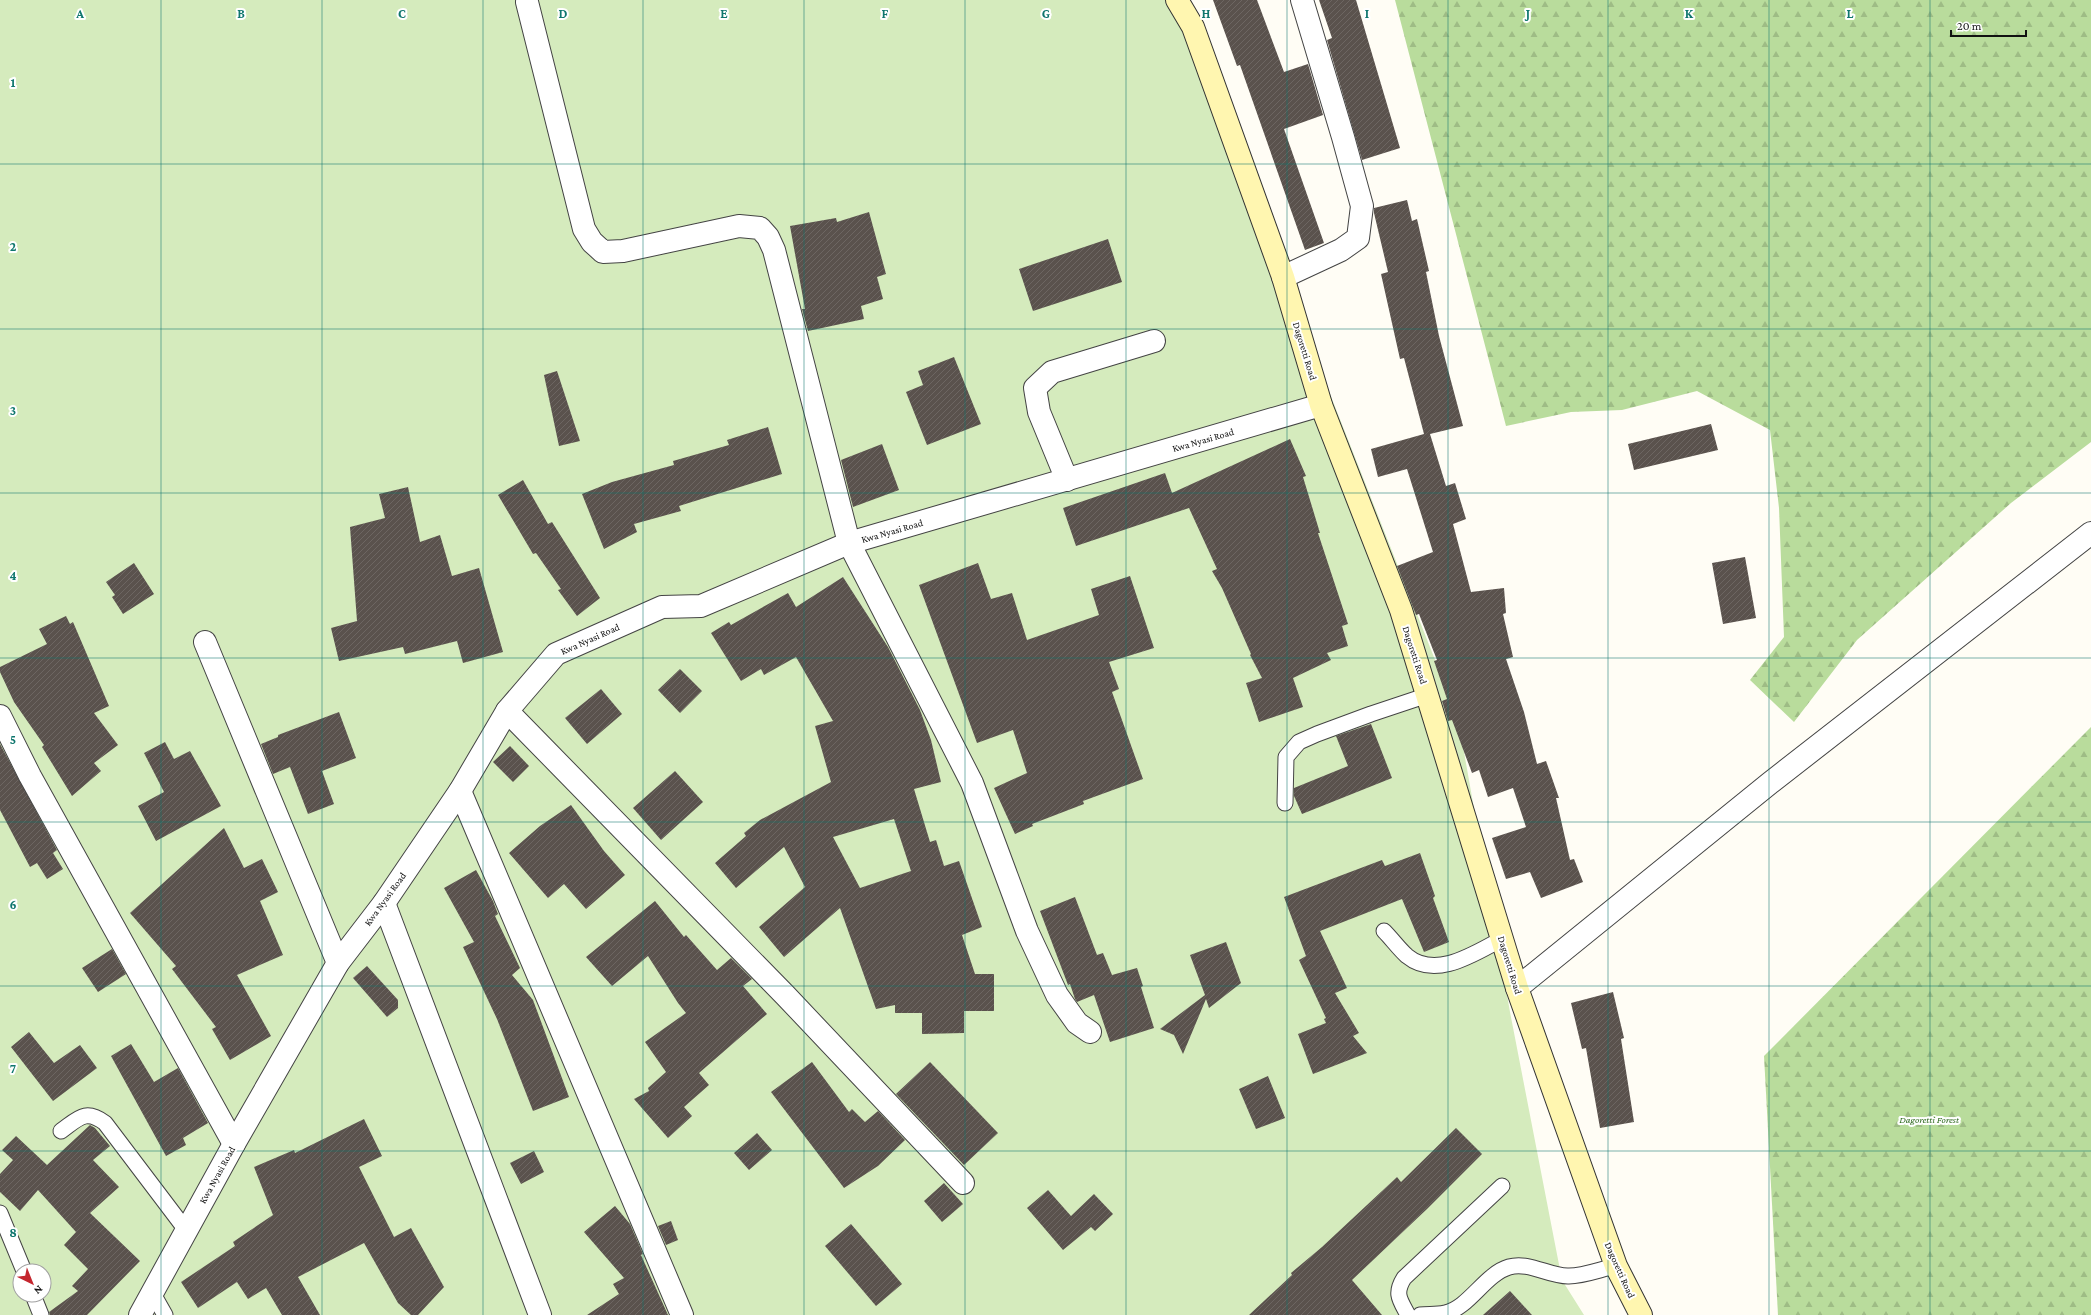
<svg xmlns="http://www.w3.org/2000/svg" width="2091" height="1315" font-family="'Crimson Pro',serif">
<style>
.forest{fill:url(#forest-firs)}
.garden{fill:#d5ebbd;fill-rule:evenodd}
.building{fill:url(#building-hatch);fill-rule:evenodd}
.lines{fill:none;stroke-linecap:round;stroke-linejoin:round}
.lane-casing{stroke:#444;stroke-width:17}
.street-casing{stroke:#444;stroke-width:24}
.secondary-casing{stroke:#333;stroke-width:24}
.lane{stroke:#fff;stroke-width:15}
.street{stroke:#fff;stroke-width:22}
.secondary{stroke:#fff6b0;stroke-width:22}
.grid{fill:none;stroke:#0f766e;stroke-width:1;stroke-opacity:0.55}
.labels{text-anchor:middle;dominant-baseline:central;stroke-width:4;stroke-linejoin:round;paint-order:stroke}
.street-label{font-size:10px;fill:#111;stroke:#fff}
.park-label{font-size:10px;font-style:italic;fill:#2f6b1f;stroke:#fff}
.grid-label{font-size:13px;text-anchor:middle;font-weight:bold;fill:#0f766e;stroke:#fff;stroke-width:4;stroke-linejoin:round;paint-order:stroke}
</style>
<defs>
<pattern id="forest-firs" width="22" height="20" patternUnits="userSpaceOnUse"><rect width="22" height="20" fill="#b9dc9c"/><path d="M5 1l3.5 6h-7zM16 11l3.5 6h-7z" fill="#9ebc85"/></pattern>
<pattern id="building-hatch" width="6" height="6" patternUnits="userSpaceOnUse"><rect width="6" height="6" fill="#5a524d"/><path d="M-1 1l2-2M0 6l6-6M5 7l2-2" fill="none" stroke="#6d6662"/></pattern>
</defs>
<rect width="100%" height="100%" fill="#fffdf5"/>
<g class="forest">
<path d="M1395,0h696v442l-80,61 -154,137 -63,82 -44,-42 34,-43 -5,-129 -9,-78 -73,-39 -75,19 -51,2 -65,14z"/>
<path d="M2091,727v588h-313l-14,-259z"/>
</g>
<path class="garden" d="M0,0h1181l91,247 186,471 52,294 52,268 22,35h-1584zM20,1271h24v24h-24z"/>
<g class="building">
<path d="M1213,0h44l27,72 24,-8 15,51 -39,14 40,114 -19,7 -65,-185 -3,1z"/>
<path d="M1319,0h37l44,148 -38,12 -35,-120 5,-2z"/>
<path d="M1407,200l5,21 5,-2 12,52 -3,1 13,64 24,90 -33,8 16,52 9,-3 11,36 -13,5 18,68 33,-4 2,25 -3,1 10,43 -7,2 18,53 13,52 9,-3 13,37h-3l14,62 4,-1 9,23 -42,16 -11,-26 -24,7 -14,-41 34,-11 -13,-39 -25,9 -9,-27 -7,3 -20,-53 -4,1 -6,-20 5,-2 -13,-38 3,-1 -18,-46 -3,1 -19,-49 36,-14 -26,-83 -29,8 -7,-28 53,-15 -20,-76 -4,1 -19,-85 7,-2 -14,-59v-5z"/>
<path d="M869,212l17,62 -9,3 6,22 -22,7 3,13 -56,12 -6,-22h3l-15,-83 46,-8 1,4z"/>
<path d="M1108,239l14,43 -89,29 -14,-42z"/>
<path d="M954,357l27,67 -54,21 -21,-53 17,-7 -5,-14z"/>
<path d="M557,371l23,70 -21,5 -15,-71z"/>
<path d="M1711,424l7,26 -84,20 -6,-26z"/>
<path d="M768,427l14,47 -103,32 2,5 -47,13 3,8 -33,17 -22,-55 30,-12 62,-17 -1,-4 56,-16 -2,-5z"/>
<path d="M1290,439l16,37 -3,1 17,56h-2l30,91 -6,2 6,20 -21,7 4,7 -38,18 10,29 -44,15 -13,-39 16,-5 -12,-23 1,-1 -29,-66 -10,-17 5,-2 -28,-61 -113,38 -13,-38 102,-35 7,20z"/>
<path d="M882,444l17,46 -46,17 -12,-47z"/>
<path d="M523,480l25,44 4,-2 48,76 -23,18 -19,-26 3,-1 -25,-36 -3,1 -35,-59z"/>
<path d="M408,487l12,55 20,-7 12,41 27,-8 24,84 -40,11 -6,-22 -52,13 -2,-7 -64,14 -8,-33 26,-7 -7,-94 35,-9 -6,-24z"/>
<path d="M1745,557l11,61 -33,6 -11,-61z"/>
<path d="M134,563l20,31 -31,20 -11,-17 3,-2 -9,-13z"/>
<path d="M978,563l13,36 21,-6 15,47 72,-25 -8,-26 39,-13 24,72 -45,14 10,27 -7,3 31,87 -60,22 1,3 -52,20 1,2 -18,8 -21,-46 33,-15 -14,-43 -36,13 -58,-158z"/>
<path d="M843,577l45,70 32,63 11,30 10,42 -27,7 16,53 6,-2 8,26 15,-5 23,66 -20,8 13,39h19v37h-30v22l-42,1v-21h-27v-8l-19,4 -36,-101 -56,49 -25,-30 46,-40 -21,-40 -48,41 -21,-25 31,-27 -2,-3 16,-13 71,-38 -16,-56 18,-5 -37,-64 -32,18 -3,-6 -20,12 -30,-48 18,-11 2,3 57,-32 8,14zM894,819l17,52 -51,17 -27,-51z"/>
<path d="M66,616l4,8 3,-2 36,84 -15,7 24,32 -24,18 7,8 -29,25 -30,-49 2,-2 -30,-43 -14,-30v-5l47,-23 -8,-15z"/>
<path d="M680,669l22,22 -22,22 -22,-23z"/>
<path d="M601,689l21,25 -35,30 -22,-26z"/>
<path d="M339,712l17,46 -34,13 12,33 -26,10 -18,-47 -17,7 -12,-30 17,-7v-2z"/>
<path d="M1371,724l21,54 -90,36 -8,-18v-8l54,-22 -12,-30z"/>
<path d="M165,742l9,17 16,-8 31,55 -65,35 -18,-35 26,-14 -20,-39z"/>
<path d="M0,744l57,106 -4,3 10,16 -16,10 -10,-16 -7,4 -30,-57z"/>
<path d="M510,746l19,20 -16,16 -20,-20z"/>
<path d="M675,771l28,31 -42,38 -28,-32z"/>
<path d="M571,805l33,46 21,24 -39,34 -22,-25 -16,14 -39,-45 31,-27z"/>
<path d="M224,828l20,40 18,-9 16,33 -18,9 23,54 -46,20 34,61 -41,24 -18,-31 4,-2 -44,-58 4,-3 -46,-53z"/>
<path d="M1420,853l15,43 -2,2 16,44 -25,10 -22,-53 -82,32 27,57 -12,5 24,40 -6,3 14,17 -54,21 -15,-40 28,-11 -2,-4 2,-1 -27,-58 7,-4 -22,-59 98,-37 3,6z"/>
<path d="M476,870l17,31 5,13 -3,2 25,52 -8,7 21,25 36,97 -36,14 -36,-92 -34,-72 11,-5 -30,-54z"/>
<path d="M1075,897l22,58 6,-2 9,22 25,-7 6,18 -2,1 13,41 -44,14 -16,-47 -17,7 -2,-3 -5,-15 -2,1 -28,-74z"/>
<path d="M655,901l29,36 2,-2 31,35 14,-12 21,21 -9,7 24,28 -68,59 10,12 -25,22 8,9 -24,22 -34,-39 15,-8 -1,-3 18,-16 -21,-30 41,-29 -8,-10 -30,-47 -36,30 -26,-29z"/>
<path d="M1226,942l15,41 -32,25 -3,-9 -23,55 -9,-19 -14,-6 45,-34 -15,-40z"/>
<path d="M112,949l14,25 -28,18 -16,-24z"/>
<path d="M367,966l31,34v8l-11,9 -34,-39z"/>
<path d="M1613,992l11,46 -3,1 13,83 -34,6 -14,-80 -4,1 -11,-46z"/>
<path d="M29,1032l25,31 26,-18 17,23 -44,33 -42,-54z"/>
<path d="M131,1044l23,38 24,-14 30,55 -25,15 3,7 -20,11 -55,-100z"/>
<path d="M812,1062l37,50 3,-3 13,13 13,-11 27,29 -27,26 -34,22 -73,-96z"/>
<path d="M930,1062l68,71 -34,32 -68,-71z"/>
<path d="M1268,1076l17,42 -29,11 -17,-40z"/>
<path d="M364,1119l18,37 -23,11 35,70 17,-9 33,59 -26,28h-7l-13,-12 -34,-60 -66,34 22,38h-38l-16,-27 -18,11 -11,-17 -39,26 -17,-26 54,-36 -2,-4 40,-27 -19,-48 40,-17 1,3z"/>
<path d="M90,1125l5,3 15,18 -17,14 26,27 -29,26 50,48 -53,54h-37l-1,-3 29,-21 -6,-5 16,-17 -24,-24 12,-13 -38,-42 -18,21 -20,-19v-18l13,-14 -11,-10 14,-14 31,29z"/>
<path d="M1456,1128l26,26 -55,55 -75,71 30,35h-133l43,-40 -1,-2 31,-26 75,-70 4,5z"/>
<path d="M757,1133l15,17 -23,20 -15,-17z"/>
<path d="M534,1151l10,21 -23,12 -11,-21z"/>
<path d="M944,1183l19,21 -21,18 -18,-21z"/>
<path d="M1048,1190l23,26 23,-22 19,20 -18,17 -4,-4 -28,23 -36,-42z"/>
<path d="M615,1206l15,18 13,30 -2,1 27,60h-81l32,-21 -6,-10 11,-6 -40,-46z"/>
<path d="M671,1221l7,19 -12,5 -8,-19z"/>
<path d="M851,1224l51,60 -26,22 -51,-60z"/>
<path d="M1510,1291l22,24h-49z"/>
</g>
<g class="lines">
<defs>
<g id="lane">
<path d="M1285,803l1,-46 13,-15 18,-8 54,-20 57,-19"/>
<path d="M1384,931c8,8 15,18 23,25 29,24 68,-3 95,-17"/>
<path d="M61,1131c17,-12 24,-23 44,-8l81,107"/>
<path d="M0,1213l24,58"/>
<path d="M152,1292l13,23"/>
<path d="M33,1295l8,20"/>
<path d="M1408,1315c-8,-15 -14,-21 -4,-37l98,-92"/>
<path d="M1420,1315c8,-1 17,0 25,-2 24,-5 40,-39 64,-46 20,-6 41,10 60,9 15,0 32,-7 47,-10"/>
</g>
<g id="street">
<path d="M527,2l57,227 8,13 11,10 20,-1 116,-25 21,2 8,9 6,13 75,293 123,240 55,148 30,64 20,28 13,9"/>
<path d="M1283,277l58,-27 17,-12 4,-32 -19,-69 -41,-137"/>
<path d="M1067,480l-28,-68 -4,-24 17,-16 102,-31"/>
<path d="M205,642l133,321"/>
<path d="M507,711l278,284 178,188"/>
<path d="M0,716l30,60 204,368"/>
<path d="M460,791l222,524"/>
<path d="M384,903l156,412"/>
<path d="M1517,988l253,-205 321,-250"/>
<path d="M140,1315l94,-171 104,-181 46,-60 76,-112 47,-80 49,-57 106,-47 39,-1 148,-63 472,-138"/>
</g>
<path id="secondary" d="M1177,0l16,27 90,250 38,128 80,205 116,378 99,278 25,49"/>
</defs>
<use href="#lane" class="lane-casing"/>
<use href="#street" class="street-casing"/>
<use href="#secondary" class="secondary-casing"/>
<use href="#lane" class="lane"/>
<use href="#street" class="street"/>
<use href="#secondary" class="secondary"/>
</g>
<path class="grid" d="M161,0v1315M322,0v1315M483,0v1315M643,0v1315M804,0v1315M965,0v1315M1126,0v1315M1287,0v1315M1448,0v1315M1608,0v1315M1769,0v1315M1930,0v1315M0,164h2091M0,329h2091M0,493h2091M0,658h2091M0,822h2091M0,986h2091M0,1151h2091"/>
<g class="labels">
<g class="street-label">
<text transform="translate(1305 351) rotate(73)">Dagoretti Road</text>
<text transform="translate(1203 440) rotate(-16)">Kwa Nyasi Road</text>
<text transform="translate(892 531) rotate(-16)">Kwa Nyasi Road</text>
<text transform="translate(590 639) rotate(-24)">Kwa Nyasi Road</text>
<text transform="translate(1415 655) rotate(72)">Dagoretti Road</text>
<text transform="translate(385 899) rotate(-54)">Kwa Nyasi Road</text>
<text transform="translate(1510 965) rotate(73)">Dagoretti Road</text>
<text transform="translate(217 1175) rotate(-61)">Kwa Nyasi Road</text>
<text transform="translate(1620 1270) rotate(66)">Dagoretti Road</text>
</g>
<g class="park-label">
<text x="1929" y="1119">Dagoretti Forest</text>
</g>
</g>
<g class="grid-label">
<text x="80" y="18">A</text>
<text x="241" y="18">B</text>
<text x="402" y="18">C</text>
<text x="563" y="18">D</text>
<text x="724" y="18">E</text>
<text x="885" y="18">F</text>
<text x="1046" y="18">G</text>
<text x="1206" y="18">H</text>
<text x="1367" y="18">I</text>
<text x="1528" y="18">J</text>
<text x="1689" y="18">K</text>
<text x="1850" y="18">L</text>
<text x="13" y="87">1</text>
<text x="13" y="251">2</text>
<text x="13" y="415">3</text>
<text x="13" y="580">4</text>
<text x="13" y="744">5</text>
<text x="13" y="909">6</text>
<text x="13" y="1073">7</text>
<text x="13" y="1237">8</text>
</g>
<g transform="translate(32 1283) rotate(137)"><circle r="19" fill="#ffffff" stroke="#a0a0a0"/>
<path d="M0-3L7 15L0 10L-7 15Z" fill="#c4262e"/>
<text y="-6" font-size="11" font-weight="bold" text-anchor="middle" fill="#111111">N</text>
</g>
<path d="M1951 30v6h75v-6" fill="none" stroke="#111111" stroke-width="2"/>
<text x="1957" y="30" font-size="12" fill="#111111" stroke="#ffffff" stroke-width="3" paint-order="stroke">20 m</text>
</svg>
